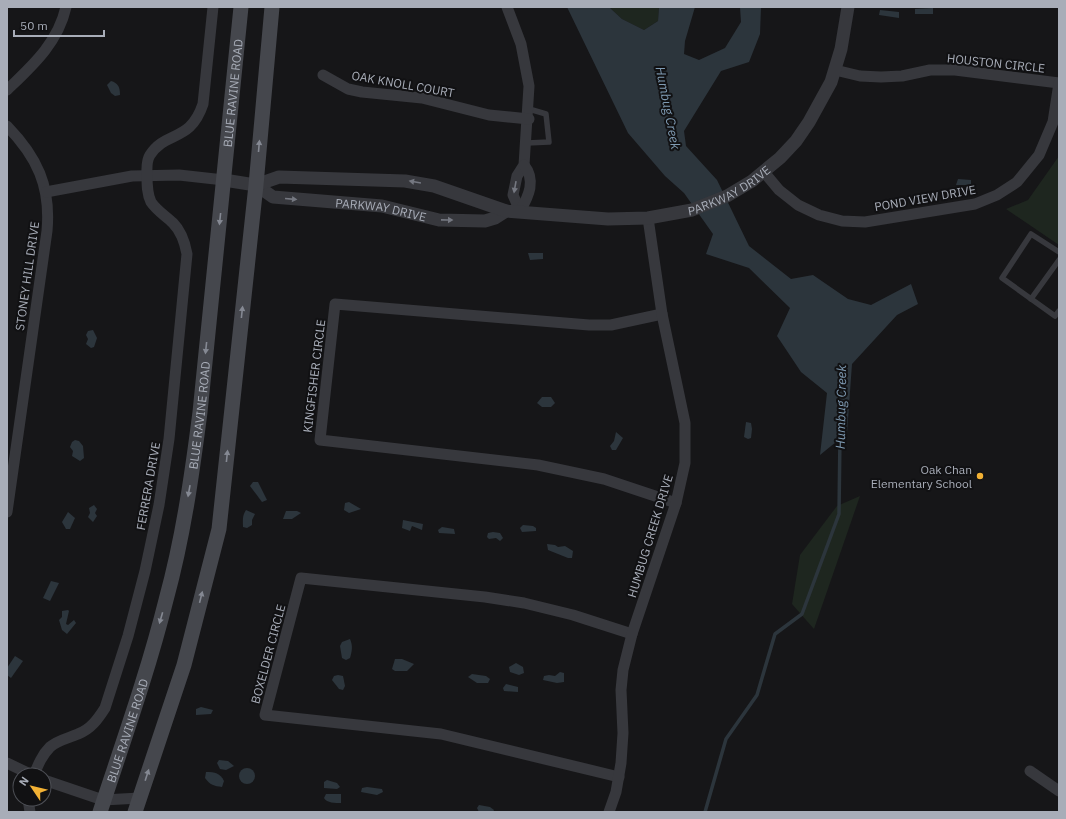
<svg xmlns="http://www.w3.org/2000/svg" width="1066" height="819" font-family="'IBM Plex Sans',sans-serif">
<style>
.green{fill:#1e261f}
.water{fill:#2c353c}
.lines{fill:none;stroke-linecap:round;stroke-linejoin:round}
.stream{stroke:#2c353c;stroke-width:3.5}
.service{stroke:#37383d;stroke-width:5.5}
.minor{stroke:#37383d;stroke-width:11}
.tertiary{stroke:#37383d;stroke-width:13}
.secondary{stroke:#45474d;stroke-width:15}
.oneway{fill:#858993}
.oneway2{fill:#757881}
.poi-dot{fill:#f2b134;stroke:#111113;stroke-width:1.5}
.labels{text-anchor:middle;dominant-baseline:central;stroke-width:4;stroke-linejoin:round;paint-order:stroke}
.street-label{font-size:12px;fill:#a8adb8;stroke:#111113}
.poi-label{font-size:12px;fill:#a8adb8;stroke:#111113;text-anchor:end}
.water-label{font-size:13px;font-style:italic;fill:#7f9bb3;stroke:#111113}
</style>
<rect width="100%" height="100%" fill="#161618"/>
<g class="green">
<path d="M609,7h50l-1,14 -14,9 -22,-11z"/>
<path d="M1059,156v89l-53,-36 22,-9z"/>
<path d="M860,496l-46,133 -22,-25 8,-49 37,-49z"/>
</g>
<g class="water">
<path d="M567,7h42l13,12 22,11 14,-9 1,-14h36l-10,34 -1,13 15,6 26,-12 16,-26 -1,-15h21l-1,27 -11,28 -28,9 -37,60 2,15 31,34 32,66 42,33 22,-4 35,24 23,6 40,-21 7,20 -21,11 -45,49 -5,69 -27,22 7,-62 -26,-21 -24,-36 13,-28 -41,-40 -43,-14 7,-20 -29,-41 -19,-17 -37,-43z"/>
<path d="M933,8v6h-18v-5z"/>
<path d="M880,10l19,2v6l-20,-3z"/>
<path d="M111,81c7,2 9,6 9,14l-5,1 -4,-3 -4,-8z"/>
<path d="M958,179l13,1v5h-15z"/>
<path d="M528,253h15v6l-13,1z"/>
<path d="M93,330l4,8 -3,9 -3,1 -5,-4 2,-5 -2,-4 2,-4z"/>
<path d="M542,397h9l4,6 -4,4h-9l-5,-4z"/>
<path d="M746,422l5,1 1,6 -1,9 -3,1 -4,-2z"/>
<path d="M616,432l7,6 -7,12h-4l-2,-4 4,-5z"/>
<path d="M75,440l4,1 4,5 1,12 -4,3 -8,-5 1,-5 -3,-4 2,-5z"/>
<path d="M253,482h5l9,18 -5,2 -12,-16z"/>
<path d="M349,502l12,7 -12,4 -5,-3 1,-7z"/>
<path d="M94,505l3,4 -2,4 2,3 -4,6 -5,-5 2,-4 -1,-5z"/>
<path d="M246,510l9,4 -3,6v5l-5,3 -4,-1c0,-7 -1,-11 3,-17z"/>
<path d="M286,511h11l4,2 -9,6h-9z"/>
<path d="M68,512l7,6 -5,11h-4l-4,-7z"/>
<path d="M403,520l20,4 -1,6 -10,-4 -2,5 -8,-3z"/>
<path d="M523,525l10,1 3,2v3l-14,1 -2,-4z"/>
<path d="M442,527l12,2 1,5 -16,-1 -1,-3z"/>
<path d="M493,532l7,1 3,5 -3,3 -4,-3 -7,1 -2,-2 1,-4z"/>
<path d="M547,544l8,1 3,2 7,-1 8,5 -1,7h-4l-20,-8z"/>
<path d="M51,581l8,2 -9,18 -7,-3z"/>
<path d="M68,610l1,1 -3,13 2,1 6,-5 2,3 -9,11 -5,-4 -3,-10 3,-3v-6z"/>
<path d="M350,639c3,7 2,12 0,19l-4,2 -4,-2 -2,-12 2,-4z"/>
<path d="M15,656l8,5 -12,17 -4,-3v-7z"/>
<path d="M395,659h7l12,5 -7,7h-12l-3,-2z"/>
<path d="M516,663l7,4 1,6 -5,2 -9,-3 -1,-5z"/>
<path d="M560,672l4,1v9l-7,1 -14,-3 1,-4 5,-1 6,1z"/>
<path d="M472,674l14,2 4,3 -2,4h-11l-9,-6z"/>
<path d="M338,675l5,1 2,10 -2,4 -4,-1 -7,-9 2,-4z"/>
<path d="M506,684l12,3v5l-14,-1 -1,-3z"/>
<path d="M201,707l12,3 -2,4 -15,1v-6z"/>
<path d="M219,760l9,1 6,5 -8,4 -6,-1 -3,-6z"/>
<circle cx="247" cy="776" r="8"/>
<path d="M206,772c9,0 14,1 18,9l-2,6c-8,-1 -12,-2 -17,-9z"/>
<path d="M327,780l10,3 3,4 -3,2 -13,-1v-6z"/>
<path d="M367,787l15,2 1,3 -6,3 -16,-3 1,-4z"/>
<path d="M326,794h15v9c-6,0 -14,0 -17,-5z"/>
<path d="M479,805l11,2 4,3 -1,2h-14l-2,-4z"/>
</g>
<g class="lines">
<path class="stream" d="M705,812l21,-73 31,-44 18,-61 27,-20 37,-100 1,-79"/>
<g class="service">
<path d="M527,143l22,-1 -3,-28 -17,-5"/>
<path d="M1059,252l-28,-18 -29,44 53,38 4,-5"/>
<path d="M1031,299l28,-39"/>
</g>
<g class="minor">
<path d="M507,7l14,37 8,42 -5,79 -7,11 -4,19 7,16"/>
<path d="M835,70l25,6 21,1 21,-1 28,-6h25l104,13"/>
<path d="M323,75l25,14 14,3 60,6 67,17 40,4"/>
<path d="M7,90c25,-24 51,-47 59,-83"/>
<path d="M7,126c30,31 44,60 40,105l-40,281"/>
<path d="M764,172l15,18 19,15 21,10 23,6 23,1 110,-18 22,-9 20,-13 22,-27 14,-33 6,-39"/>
<path d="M46,192l86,-16 47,-1 45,5"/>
<path d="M520,211c9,-15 16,-31 4,-46"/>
<path d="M662,314l-51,11h-22l-254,-21 -15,136 218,25 66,14 72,24"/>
<path d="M7,763l25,12"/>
<path d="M1030,771l29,20"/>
<path d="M34,775c4,-10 8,-20 16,-28 8,-7 19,-9 28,-13 13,-5 20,-15 27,-26l23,-72 17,-65 14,-66 10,-66 18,-185c-2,-11 -6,-23 -14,-31 -7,-7 -16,-12 -22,-21 -4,-8 -4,-17 -4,-27 0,-7 -1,-14 3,-20 16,-25 40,-12 53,-51l10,-97"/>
<path d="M619,777l-178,-43 -176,-19 36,-137 184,19 39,6 49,12 59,19"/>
<path d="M44,780l59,20 37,-2"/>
<path d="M28,799l2,13"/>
<path d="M609,812l7,-20 5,-29 2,-30 -2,-43 2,-20 9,-36 44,-131 9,-40v-40l-23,-109 -14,-96"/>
</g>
<g class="tertiary">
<path id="s1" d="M224,180l32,5 17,12 109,9 57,14 46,1 10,-3 11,-7"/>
<path id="s2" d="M256,185l23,-8 126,4 29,5 72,25 102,8 40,-1 44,-8 35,-14 25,-15 28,-23 16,-17 13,-19 22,-40 10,-33 7,-42"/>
</g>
<g class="secondary">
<path id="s3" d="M100,812c23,-70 48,-140 66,-212 17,-62 26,-125 34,-188l41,-405"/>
<path d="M135,812l49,-147 35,-136 37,-344 16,-178"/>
</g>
</g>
<defs><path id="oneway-solid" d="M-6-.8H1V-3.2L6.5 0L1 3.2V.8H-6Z"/></defs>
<g class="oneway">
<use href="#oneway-solid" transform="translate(259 146) rotate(-85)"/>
<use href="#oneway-solid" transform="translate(220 219) rotate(96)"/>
<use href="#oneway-solid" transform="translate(242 312) rotate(-84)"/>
<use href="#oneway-solid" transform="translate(206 348) rotate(96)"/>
<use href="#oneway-solid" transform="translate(227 456) rotate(-84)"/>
<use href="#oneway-solid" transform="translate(189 491) rotate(100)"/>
<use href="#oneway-solid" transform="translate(201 597) rotate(-76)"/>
<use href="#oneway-solid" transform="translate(161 618) rotate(106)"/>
<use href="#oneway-solid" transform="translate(147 775) rotate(-72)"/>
</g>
<g class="oneway2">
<use href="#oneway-solid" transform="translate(415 182) rotate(-170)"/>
<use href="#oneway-solid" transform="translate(515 187) rotate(100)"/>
<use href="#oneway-solid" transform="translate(291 199) rotate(5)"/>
<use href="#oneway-solid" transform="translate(447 220) rotate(1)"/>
</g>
<circle class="poi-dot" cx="980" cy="476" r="4"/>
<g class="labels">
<g class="street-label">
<text transform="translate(996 63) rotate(6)">HOUSTON CIRCLE</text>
<text transform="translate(403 84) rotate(10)">OAK KNOLL COURT</text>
<text stroke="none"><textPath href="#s3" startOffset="734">BLUE RAVINE ROAD</textPath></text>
<text stroke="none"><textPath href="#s2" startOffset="485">PARKWAY DRIVE</textPath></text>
<text transform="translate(925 198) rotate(-10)">POND VIEW DRIVE</text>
<text stroke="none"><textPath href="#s1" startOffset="162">PARKWAY DRIVE</textPath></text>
<text transform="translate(27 276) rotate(-82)">STONEY HILL DRIVE</text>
<text transform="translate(314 376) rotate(-83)">KINGFISHER CIRCLE</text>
<text stroke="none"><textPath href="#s3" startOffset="410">BLUE RAVINE ROAD</textPath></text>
<text transform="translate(148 486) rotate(-80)">FERRERA DRIVE</text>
<text transform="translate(650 536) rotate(-73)">HUMBUG CREEK DRIVE</text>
<text transform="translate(268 654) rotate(-75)">BOXELDER CIRCLE</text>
<text stroke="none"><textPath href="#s3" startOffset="86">BLUE RAVINE ROAD</textPath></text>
</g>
<g class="poi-label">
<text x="972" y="469">Oak Chan<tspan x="972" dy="14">Elementary School</tspan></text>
</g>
<g class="water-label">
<text transform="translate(668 108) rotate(79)">Humbug Creek</text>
<text transform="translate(841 407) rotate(-89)">Humbug Creek</text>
</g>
</g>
<rect width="1066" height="819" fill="none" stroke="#a8adb8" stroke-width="16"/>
<g transform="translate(32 787) rotate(305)"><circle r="19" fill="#111113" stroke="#4d4f55"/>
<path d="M0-3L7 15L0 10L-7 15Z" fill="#f2b134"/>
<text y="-6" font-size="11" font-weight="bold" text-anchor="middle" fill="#a8adb8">N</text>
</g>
<path d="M14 30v6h90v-6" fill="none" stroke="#a8adb8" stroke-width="2"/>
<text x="20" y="30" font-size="12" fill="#a8adb8" stroke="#111113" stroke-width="3" paint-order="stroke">50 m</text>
</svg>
